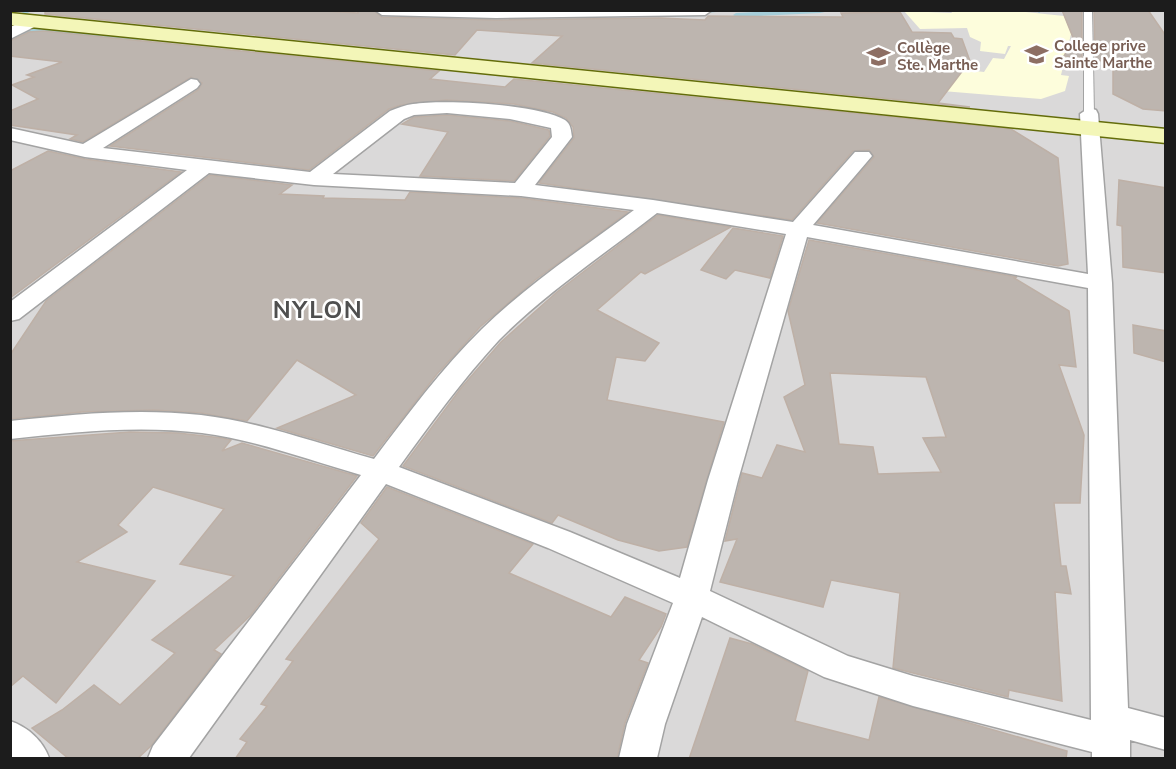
<svg xmlns="http://www.w3.org/2000/svg" width="1176" height="769" font-family="'Nunito Sans',sans-serif">
<style>
.residential{fill:#dad9d9}
.education{fill:#fdfddc}
.lines{fill:none;stroke-linecap:round;stroke-linejoin:round}
.stream{fill:#a5ced9;fill-rule:evenodd}
.building{fill:#bdb5af;stroke:#beb0a6;stroke-width:1.5;fill-rule:evenodd}
.service-casing{stroke:#a3a3a3;stroke-width:2}
.minor-casing{stroke:#a3a3a3;stroke-width:3}
.secondary-casing{stroke:#636c0a;stroke-width:3}
.service{fill:#fff;fill-rule:evenodd}
.minor{fill:#fff;fill-rule:evenodd}
.secondary{fill:#f3f6b8;fill-rule:evenodd}
.labels{text-anchor:middle;dominant-baseline:central;stroke-width:5;stroke-linejoin:round;paint-order:stroke}
.far-education-label{font-size:15px;font-weight:bold;fill:#785e54;stroke:#fff;text-anchor:start}
.district-label{font-size:24px;font-weight:bold;letter-spacing:1.5px;fill:#4f4f4f;stroke:#fff}
</style>
<rect width="100%" height="100%" fill="#ede9e2"/>
<rect class="residential" x="11" y="11" width="1154" height="747"/>
<path class="education" d="M950,10h55l59,6 4,10h5l-12,49 8,1 -4,15 -24,8 -123,-10v-25l66,8 9,-14 11,1 7,-13h-3l-3,8 -25,-3 1,-9 -11,-5 -3,-9 -47,1 -16,-18 48,2z"/>
<g class="lines">
<g class="stream">
<path d="M26,10h6l-15,11h-4v-2z"/>
<path d="M705,10h29l-27,3z"/>
<path d="M834,10l-14,3 -84,4 -3,-2 3,-2 52,-3z"/>
<path d="M1036,10h6v1l-3,2z"/>
<path d="M701,13l3,2 -1,1 -33,1 -3,-2 3,-2z"/>
<path d="M41,28l95,10 3,2 -3,2 -95,-10 -25,3 -3,-2 3,-2z"/>
</g>
</g>
<g class="building">
<path d="M45,10h261l52,3v-3h15l9,7 114,3 164,-2 45,2 3,-4 135,1 -2,-4 59,-1 12,20 39,1 3,5 8,1 8,22 -32,42 32,4 -438,-44 30,-27 -85,-6 -22,25 -410,-41z"/>
<path d="M1062,10h20v48l-18,-2 10,-16z"/>
<path d="M1094,10h54l18,26v75l-23,-2 -30,-15v-32l-18,-2z"/>
<path d="M44,31l395,40 -9,8 75,8 9,-8 497,50 47,29 10,106 -10,2 -241,-43 57,-66 -5,-7 -16,1 -61,69 -253,-37 35,-45 -1,-11 -7,-9 -13,-6 -39,-8 -68,-4 -45,5 -12,4 -80,61 -199,-24 88,-56 4,-7 -11,-6 -108,65 -13,-3 7,-4 -67,-10v-14l28,-12 -26,-14 22,-8 -7,-2 35,-13 -52,-6v-15l19,-9z"/>
<path d="M447,115l63,6 39,9 1,6 -36,45 -94,-5 28,-44 -46,-8 12,-7z"/>
<path d="M48,151l37,8 96,13 -171,126v-127z"/>
<path d="M210,175l82,10 -12,9 44,2 -1,2 82,2 5,-8 111,6 107,14 -93,68 -55,47 -43,47 -64,82 -96,-28 79,-33 -59,-35 -50,61 -46,-8 -47,-3 -72,2 -72,7v-64l36,-54z"/>
<path d="M1119,180l47,8v85l-43,-6 -1,-41 -5,-1z"/>
<path d="M658,215l73,12 -86,47 -4,-2 -44,38 62,33 -14,18 -29,-4 -9,43 117,22 -37,125 -28,4 -41,-11 -60,-25 -6,8 -149,-57 58,-78 40,-46 56,-50z"/>
<path d="M733,228l50,8 -13,42 -35,-8 -9,9 -25,-9z"/>
<path d="M809,240l208,37 -3,1 55,33 7,56 -17,-2 25,70 -4,68h-26l7,63h5l5,28 -16,-2 7,109 -53,-11 -1,7 -115,-29 7,-75 -69,-13 -8,27 -103,-25 17,-43 -12,2 17,-68 20,5 15,-33 28,7 -21,-55 21,-12 -17,-74zM830,373l96,4 20,60 -23,1 18,34 -63,2 -5,-27 -34,-3z"/>
<path d="M1133,325l33,6v31l-32,-9z"/>
<path d="M130,432l48,1 44,5 9,2 -9,11 20,-8 115,33 -107,140 -36,34 7,4 -70,92 -14,13h-68l-37,-31 30,-18 32,-25 26,20 55,-52 -23,-13 82,-64 -54,-12 44,-55 -71,-22 -35,38 9,7 -50,30 78,19 -99,122 -33,-27 -13,11v-246z"/>
<path d="M387,487l146,57 -24,29 102,44 14,-20 41,17 -5,13 -22,33 9,3 -23,60 -8,36h-382l12,-17 -7,-3 27,-33 -6,-2 32,-43 -7,-2 93,-120 -18,-16z"/>
<path d="M730,638l22,6 56,27 -13,50 74,19 10,-43 188,54 -1,8h-377z"/>
</g>
<g class="lines">
<defs>
<path id="service" d="M1084,10h8l2,104 -5,3 -5,-3z"/>
<g id="minor">
<path d="M375,10h337l-7,5 -209,3 -114,-3z"/>
<path d="M35,16l5,2 3,3 -3,3 -30,15v-12z"/>
<path d="M191,79l6,1 3,4 -3,4 -94,60 207,24 80,-61c8,-3 15,-6 23,-7 31,-5 125,0 152,16 6,4 6,11 7,17l-37,48 118,15 140,22 62,-70h14l3,4 -59,69 275,49 -8,-160 9,-6 7,2 2,4 14,169 16,425 38,10v32l-36,-10v18h-38v-6l-179,-46 -89,-29 -122,-60 -37,107 -8,34h-38l8,-34 46,-121 -125,-55 -162,-64 -197,274h-41l5,-12 208,-271c-52,-15 -105,-35 -159,-42 -64,-8 -128,-1 -192,6v-18c64,-7 128,-13 191,-6 59,7 116,28 173,44 34,-45 68,-91 108,-130 46,-45 101,-81 152,-119l-113,-14 -207,-11 -105,-12 -190,146 -9,2v-19l177,-132 -102,-13 -75,-17v-12l73,16zM447,113l63,6 41,9 1,9 -37,46 -182,-9 71,-55 10,-4zM657,213l129,21 -78,246 -28,98 -110,-46 -171,-65c32,-44 63,-87 100,-127 44,-45 108,-88 158,-127zM807,237l281,51 3,432 -178,-44 -65,-20 -138,-65 28,-111z"/>
<path d="M10,721c18,6 33,20 39,37h-39z"/>
</g>
<path id="secondary" d="M10,13l1156,116v14l-1156,-118z"/>
</defs>
<use href="#service" class="service-casing"/>
<use href="#minor" class="minor-casing"/>
<use href="#secondary" class="secondary-casing"/>
<use href="#service" class="service"/>
<use href="#minor" class="minor"/>
<use href="#secondary" class="secondary"/>
</g>
<defs>
<symbol id="school-bare" viewBox="-9 -9 18 18"><path d="M0-5L7-2L0 1L-7-2ZM-4 1L0 2.5L4 1V4Q0 6-4 4Z" fill="#8d6e63" stroke="#fff" stroke-width="2.5" paint-order="stroke"/></symbol>
</defs>
<g fill-rule="evenodd">
<use href="#school-bare" x="1020" y="38" width="33" height="33"/>
<use href="#school-bare" x="862" y="40" width="33" height="33"/>
</g>
<g class="labels">
<g class="far-education-label">
<text x="1054" y="46">College prive<tspan x="1054" dy="17">Sainte Marthe</tspan></text>
<text x="897" y="48">Collège<tspan x="897" dy="17">Ste. Marthe</tspan></text>
</g>
<g class="district-label">
<text x="318" y="310">NYLON</text>
</g>
</g>
<rect width="1176" height="769" fill="none" stroke="#1c1c1c" stroke-width="24"/>
</svg>
